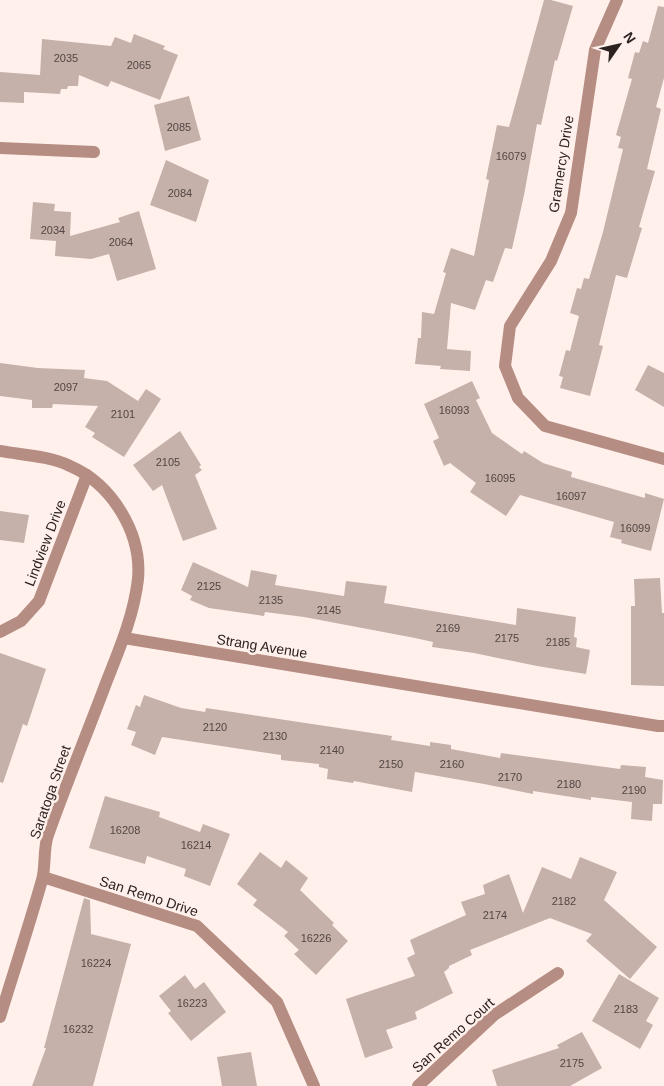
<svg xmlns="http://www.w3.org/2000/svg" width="664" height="1086" font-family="Helvetica,sans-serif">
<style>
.building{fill:#c6b0aa}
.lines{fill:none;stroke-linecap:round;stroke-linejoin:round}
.minor{stroke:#b68d82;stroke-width:12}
.labels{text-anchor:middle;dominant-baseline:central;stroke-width:5;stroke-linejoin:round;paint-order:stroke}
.number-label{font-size:11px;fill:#524643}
.street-label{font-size:14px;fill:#2c2321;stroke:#fff0ec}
</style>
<rect width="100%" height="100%" fill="#fff0ec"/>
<g class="building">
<path d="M544,0h7l22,6 -16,55 -2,-1 -14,65 -4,-1 -13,71 -12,54 -7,-1 -12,34 -7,-2 -11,30 -24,-7 -4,46 24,2 -1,20 -30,-2 1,-3 -26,-2 3,-26h3l1,-26 12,2 12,-41 -3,-1 8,-24 23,8 15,-76 -3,-1 11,-54 12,2z"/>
<path d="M658,6l6,1v71l-8,29 5,2 -14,60 8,2 -16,56 3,1 -15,50 -11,-3 -17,70 4,1 -13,50 -30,-8 3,-11 -4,-1 7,-26 4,1 9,-35 -9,-3 7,-25 4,1 3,-11 5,1 14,-47 20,-83 -5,-1 3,-11 -5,-2 16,-56 -4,-1 7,-26 4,1 4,-12 5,2z"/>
<path d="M134,34l31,12 -2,3 15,6 -18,45 -49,-19 -3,6 -29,-12 -1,11h-10l-1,3h-6l-1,5 -36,-2v11l-24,-1v-30l40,3 2,-36 69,7 4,-9 16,6z"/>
<path d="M189,96l12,44 -36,11 -11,-46z"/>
<path d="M166,160l43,20 -13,42 -46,-17z"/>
<path d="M33,202l22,2 -1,7 17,1 -1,24 50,-14 -2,-4 21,-7 17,58 -39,12 -8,-27 -18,5 -36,-3 1,-15 -26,-2z"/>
<path d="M0,363l38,5 47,2 -1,8 23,3 31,20 8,-12 15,10 -37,58 -32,-20 3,-4 -10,-6 13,-21 -45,-2 -1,4h-20v-8l-32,-4z"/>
<path d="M648,365l16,8v34l-29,-17z"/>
<path d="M472,381l8,17 -4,2 16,33 30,21 2,-3 19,12 29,9 -1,5 74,21v-5l19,6 -13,52 -30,-8 1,-3 -12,-3 4,-15 -94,-27 -14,21 -36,-24 6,-9 -26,-20 -6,3 -11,-25 6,-3 -15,-34z"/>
<path d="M180,431l21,34 -2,2 3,3 -7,5 22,54 -34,12 -21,-56 -9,6 -20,-26z"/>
<path d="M0,511l29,4 -5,28 -24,-3z"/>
<path d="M193,562l55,25 3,-17 26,5 -2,10 69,11 2,-15 41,5 -3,17 132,22 1,-17 59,9 -2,20 3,1 -1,9 14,3 -4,24 -49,-8 -63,-13 -42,-6 1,-5 -18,-4 -111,-21 -39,-5 -1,4 -55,-8 -19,-8 2,-4 -11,-6z"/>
<path d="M660,578l2,35h2v73l-33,-1v-79h4l-1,-27z"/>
<path d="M0,653l46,16 -19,57 -4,-2 -20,59 -3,-1z"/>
<path d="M144,695l37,13 24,4 1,-4 186,28 -1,4 39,6v-4l21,3v4l49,9 1,-5 119,16 1,-4 25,2 -1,10 18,3 -1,24h-9l-1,17 -21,-2 1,-17 -41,-5v3l-58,-9v3l-49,-10 -69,-12 -3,20 -58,-11 -1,2 -26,-4 1,-10 -9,-2v-3l-38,-4v-5l-119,-18 -7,18 -24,-10 5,-13 -9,-3 9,-24 4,2z"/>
<path d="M105,796l55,16 -1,5 41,15 3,-8 27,10 -20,52 -26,-10 2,-7 -39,-13 -2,8 -56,-16z"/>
<path d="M260,852l21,16 5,-8 22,18 -8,12 34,33 -2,2 16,16 -32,34 -22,-21 5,-4 -15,-14 4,-4 -35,-27 4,-5 -20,-16z"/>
<path d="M580,857l37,15 -13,28 53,47 -27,32 -44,-38 6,-7 -42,-16 -80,32 2,5 -23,11v2l-5,4 9,21 -38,19 2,7 -31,11 7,18 -28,10 -19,-59 69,-23 -8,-18 8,-4 -5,-14 56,-25 -5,-13 24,-8 -2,-9 26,-11 14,39 19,-46 29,12z"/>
<path d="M84,898l6,2 1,34 40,10 -38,142h-61l14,-38h-2z"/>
<path d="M619,974l40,24 -13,23 7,4 -13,24 -48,-28z"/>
<path d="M185,975l10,14 9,-7 22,30 -35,29 -23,-28 3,-2 -12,-15z"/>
<path d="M582,1032l20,36 -32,18h-73l-5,-16 67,-22 -2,-3z"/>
<path d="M251,1052l6,34h-35l-5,-29z"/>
</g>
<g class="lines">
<g class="minor">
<path d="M617,0l-22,50 -24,163 -20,48 -41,65 -5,40 13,32 27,28 119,33"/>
<path d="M0,148l94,4"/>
<path d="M0,451c23,4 49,5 70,15 42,18 72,67 68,113 -4,36 -19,71 -32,104 -19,51 -40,101 -58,152 -5,14 -2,31 -6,45 -13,46 -28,91 -42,137"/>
<path d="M0,632l21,-11 18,-20 48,-126"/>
<path d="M124,638l534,88h6"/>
<path d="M43,877l154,49 80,76 37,84"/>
<path d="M418,1086l76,-71 64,-42"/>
</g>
</g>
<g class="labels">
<g class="number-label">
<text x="66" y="58">2035</text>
<text x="139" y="65">2065</text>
<text x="179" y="127">2085</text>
<text x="511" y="156">16079</text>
<text x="180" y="193">2084</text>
<text x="53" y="230">2034</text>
<text x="121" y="242">2064</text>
<text x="66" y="387">2097</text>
<text x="454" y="410">16093</text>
<text x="123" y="414">2101</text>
<text x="168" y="462">2105</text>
<text x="500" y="478">16095</text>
<text x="571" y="496">16097</text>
<text x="635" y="528">16099</text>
<text x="209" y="586">2125</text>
<text x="271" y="600">2135</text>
<text x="329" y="610">2145</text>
<text x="448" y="628">2169</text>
<text x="507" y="638">2175</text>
<text x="558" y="642">2185</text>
<text x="215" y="727">2120</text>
<text x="275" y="736">2130</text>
<text x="332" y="750">2140</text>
<text x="391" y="764">2150</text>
<text x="452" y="764">2160</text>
<text x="510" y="777">2170</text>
<text x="569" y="784">2180</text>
<text x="634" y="790">2190</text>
<text x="125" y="830">16208</text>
<text x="196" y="845">16214</text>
<text x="564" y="901">2182</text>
<text x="495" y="915">2174</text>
<text x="316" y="938">16226</text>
<text x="96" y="963">16224</text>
<text x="192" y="1003">16223</text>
<text x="626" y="1009">2183</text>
<text x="78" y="1029">16232</text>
<text x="572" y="1063">2175</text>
</g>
<g class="street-label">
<text transform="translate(561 164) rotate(-81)">Gramercy Drive</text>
<text transform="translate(45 543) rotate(-69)">Lindview Drive</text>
<text transform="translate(262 646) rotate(9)">Strang Avenue</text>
<text transform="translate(50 792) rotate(-71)">Saratoga Street</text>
<text transform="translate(149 896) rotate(18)">San Remo Drive</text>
<text transform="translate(453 1035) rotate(-42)">San Remo Court</text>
</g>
</g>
<g transform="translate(619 45) rotate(56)" stroke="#fff0ec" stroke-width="4" paint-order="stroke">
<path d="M0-4L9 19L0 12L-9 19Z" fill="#2c2321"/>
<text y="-8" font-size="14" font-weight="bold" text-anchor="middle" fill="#2c2321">N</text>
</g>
</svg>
